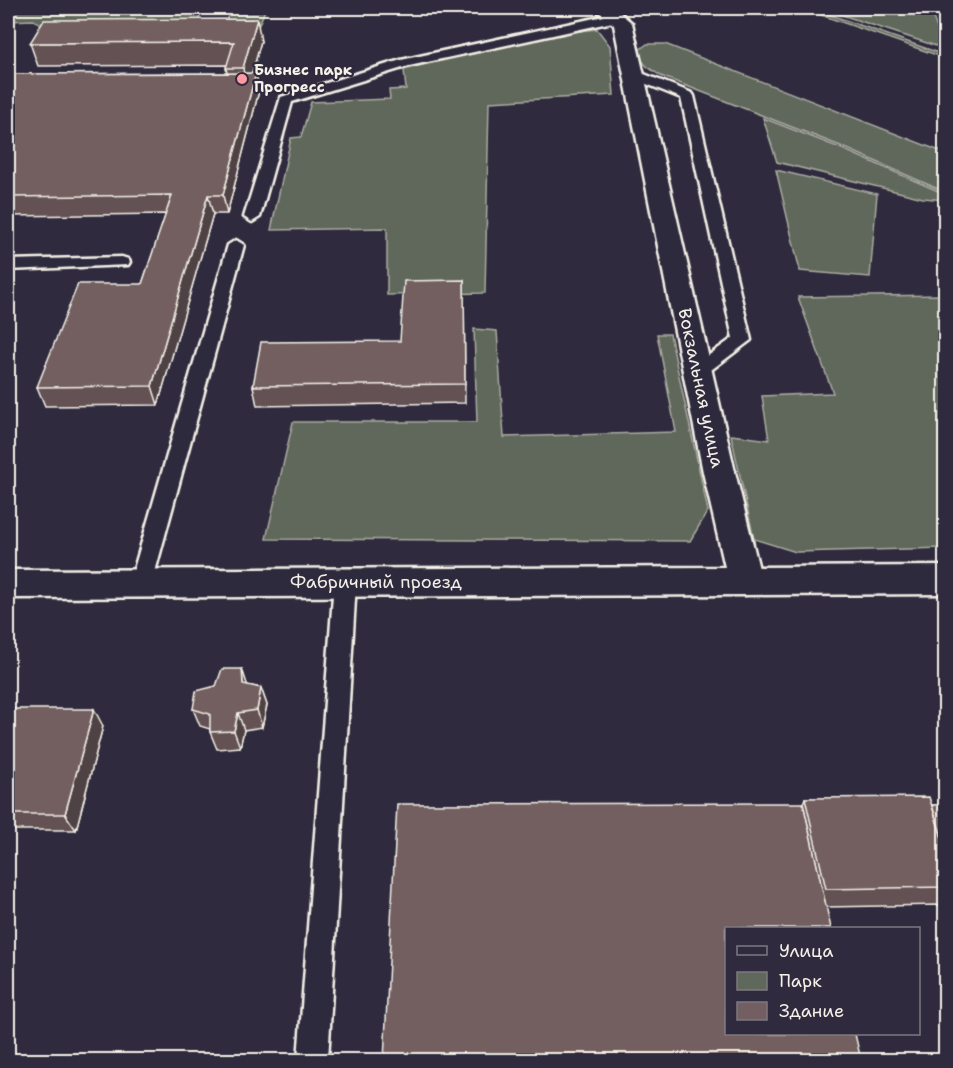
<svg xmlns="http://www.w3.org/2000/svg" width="953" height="1068" font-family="'Shantell Sans',sans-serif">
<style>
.green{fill:#60675b;stroke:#aaaca2;stroke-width:1.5}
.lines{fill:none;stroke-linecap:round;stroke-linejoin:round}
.service-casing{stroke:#f4f1e8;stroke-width:5}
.minor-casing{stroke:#f4f1e8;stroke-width:5}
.tertiary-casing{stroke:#f4f1e8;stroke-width:5}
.service{fill:#2f2a3d;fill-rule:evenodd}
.minor{fill:#2f2a3d;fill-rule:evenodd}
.tertiary{fill:#2f2a3d;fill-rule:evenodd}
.wall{fill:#635153;stroke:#f4f1e8;stroke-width:1.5}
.shaded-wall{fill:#504244;stroke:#f4f1e8;stroke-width:1.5}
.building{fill:#735e61;stroke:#f4f1e8;stroke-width:1.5}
.poi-dot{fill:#ff9aa2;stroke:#2f2a3d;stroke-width:2}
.labels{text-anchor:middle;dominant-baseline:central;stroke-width:4.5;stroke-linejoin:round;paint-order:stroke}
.far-poi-label{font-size:15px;font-weight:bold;fill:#f4f1e8;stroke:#2f2a3d;text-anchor:start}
.street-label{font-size:18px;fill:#f4f1e8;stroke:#2f2a3d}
</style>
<rect width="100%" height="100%" fill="#2f2a3d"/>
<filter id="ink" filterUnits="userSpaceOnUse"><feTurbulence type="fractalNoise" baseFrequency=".0167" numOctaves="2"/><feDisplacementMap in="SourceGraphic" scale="12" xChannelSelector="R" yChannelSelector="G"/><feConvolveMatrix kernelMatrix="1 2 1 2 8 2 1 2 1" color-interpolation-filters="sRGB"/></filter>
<g filter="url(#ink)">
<g class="green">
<path d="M8,8h196l-14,29 -138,-8 -19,-9 -25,1z"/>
<path d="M231,8h35l-8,19 -35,2z"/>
<path d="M801,8h10l134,47v3z"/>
<path d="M821,8h88l23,7 13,34z"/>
<path d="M597,29l13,17 4,49 -125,7 -4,191 -98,2v-67l-116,2 20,-92 10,-1 10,-35 79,-3 -1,-9 17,-1 -2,-19c62,-19 127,-35 193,-41z"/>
<path d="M647,44h18l280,109v39l-102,-45 -182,-71c-11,-7 -21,-12 -22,-26z"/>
<path d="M763,118l77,30 105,46v6l-22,-2 -146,-36z"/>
<path d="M776,170l101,24 -7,83 -70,-6z"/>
<path d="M945,295v253l-149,4 -42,-13 -23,-104 38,5 -7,-44 71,-3 -35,-96z"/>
<path d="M474,329l23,2 7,106 172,-5 -19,-98h13l38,177 -18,30 -424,-2 27,-117h184z"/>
</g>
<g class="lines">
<defs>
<g id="service">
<path d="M618,13l4,1v6l-213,46 -117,36 -32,115 -8,5 -8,-5 37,-120 120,-37z"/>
<path d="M634,70l58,23 2,3 57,244 -48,36h-12l-3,-4 3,-4 42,-30 -52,-240 -52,-21 -1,-3 1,-3z"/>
<path d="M236,240l8,5 -92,338 -3,6 -8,3 -8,-3 -3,-6 98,-338z"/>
<path d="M122,257l6,2 2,3 -2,3 -120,5v-10z"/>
<path d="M345,573l8,3 3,6 -28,478h-30l36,-478 3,-6z"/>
</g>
<path id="minor" d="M946,566v28l-201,1 -12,-4 -5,-10 5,-10 12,-4z"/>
<path id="tertiary" d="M594,8h20l18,15 103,449 27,109 -5,10 -12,4 -737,3v-28l717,-3 -22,-95 -89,-447z"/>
</defs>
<use href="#service" class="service-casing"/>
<use href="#minor" class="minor-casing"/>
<use href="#tertiary" class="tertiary-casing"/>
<use href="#service" class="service"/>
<use href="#minor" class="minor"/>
<use href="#tertiary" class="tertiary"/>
</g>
<g class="wall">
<path d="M261,41l-9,32h4l3,18 -32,123h-14l-55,191 -113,1 -8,-19 105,-103 24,-70 -158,2v-142l219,-1 -1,-5 1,-3 -189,1 -8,-23z"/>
<path d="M464,280l1,123 -208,3 -4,-20 147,-45z"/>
<path d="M242,669l5,16 14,3 6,17 -5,22 -18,3 -4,17 -23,2 -7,-17v-3l-10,-3 -7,-17 23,-23z"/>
<path d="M8,709l95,17 -27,104h-68z"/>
<path d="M805,798l127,7h13v116l-5,-16 -114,2 -23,-104z"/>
</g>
<g class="shaded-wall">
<path d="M257,19l4,22 -14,51 -4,-24z"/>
<path d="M256,73l3,18 -32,123 -4,-19z"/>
<path d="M208,195l5,19 -55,191 -6,-19z"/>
<path d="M242,669l6,18 -5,-3z"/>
<path d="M261,688l6,17 -5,22 -5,-17z"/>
<path d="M94,709l9,17 -27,104 -11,-16z"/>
<path d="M238,713l6,17 -4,17 -6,-16z"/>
</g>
<g class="building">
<path d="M257,19l-14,49h-17l8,-26 -204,1 14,-23z"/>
<path d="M256,73l-33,122h-15l-56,191 -115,1 41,-103h64l30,-89 -164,2v-123z"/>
<path d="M464,280l1,104 -212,2 8,-44 139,-1 4,-60z"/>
<path d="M222,669h20l1,15 18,4 -4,22 -19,3 -4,18 -24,1v-18l-17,-5 3,-18 20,-5z"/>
<path d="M8,709h86l-29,105h-57z"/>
<path d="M929,797l16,50v40l-119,2 -21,-91z"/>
<path d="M803,803l28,125h-105v106h129l6,26h-477l13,-256z"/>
<path d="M932,805h13v42z"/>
</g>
</g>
<circle class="poi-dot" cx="242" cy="79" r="6"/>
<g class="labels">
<g class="far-poi-label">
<text x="254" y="70">Бизнес парк<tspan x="254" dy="17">Прогресс</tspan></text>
</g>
<g class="street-label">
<text transform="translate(701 388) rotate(78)">Вокзальная улица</text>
<text x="376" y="582">Фабричный проезд</text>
</g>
</g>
<rect width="953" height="1068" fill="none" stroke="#2f2a3d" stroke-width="30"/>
<rect x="15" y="15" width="923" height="1038" fill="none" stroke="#f4f1e8" stroke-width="2" filter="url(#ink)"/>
<rect x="725" y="927" width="195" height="108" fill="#2f2a3d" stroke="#7e7a81" stroke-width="1.5"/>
<rect x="737" y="946" width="30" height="9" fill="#2f2a3d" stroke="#7e7a81" stroke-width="1.5"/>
<text x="779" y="957" font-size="18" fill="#f4f1e8">Улица</text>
<rect x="737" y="972" width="30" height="18" fill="#60675b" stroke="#7e7a81" stroke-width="1.5"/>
<text x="779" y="987" font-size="18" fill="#f4f1e8">Парк</text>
<rect x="737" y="1002" width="30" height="18" fill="#735e61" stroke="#7e7a81" stroke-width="1.5"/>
<text x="779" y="1017" font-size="18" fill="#f4f1e8">Здание</text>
</svg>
